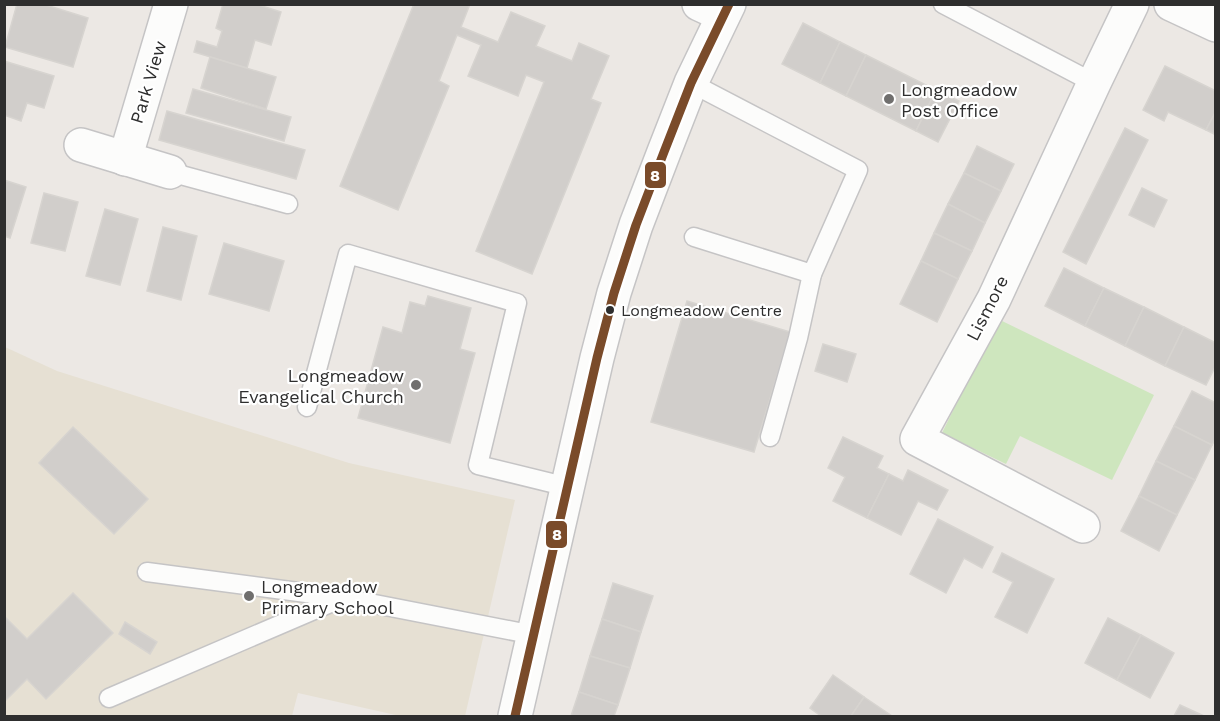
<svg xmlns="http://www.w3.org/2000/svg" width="1220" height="721" font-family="'Work Sans',sans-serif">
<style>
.education{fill:#e6e0d3}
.green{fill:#cee6be}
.building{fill:#d1cecb;stroke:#d7d4d0;stroke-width:1.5}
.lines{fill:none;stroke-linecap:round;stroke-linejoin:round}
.lane-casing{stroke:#c5c4c5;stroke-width:21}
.street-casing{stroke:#c5c4c5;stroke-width:36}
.secondary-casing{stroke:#c5c4c5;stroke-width:36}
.lane{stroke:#fcfcfb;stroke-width:18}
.street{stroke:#fcfcfb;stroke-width:33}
.secondary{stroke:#fcfcfb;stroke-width:33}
.bus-1-casing{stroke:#fff;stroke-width:14}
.bus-1{stroke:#7a4b2a;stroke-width:9}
.poi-dot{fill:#706f6e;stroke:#fff;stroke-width:2}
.bus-dot{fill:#2e2e2e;stroke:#fff;stroke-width:2}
.labels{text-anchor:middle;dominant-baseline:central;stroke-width:4.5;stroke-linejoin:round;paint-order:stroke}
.bus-label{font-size:16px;fill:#2e2e2e;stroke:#fff;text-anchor:start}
.street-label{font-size:18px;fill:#2e2e2e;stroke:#fff}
.poi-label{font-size:18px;fill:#2e2e2e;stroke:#fff;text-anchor:start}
.line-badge{stroke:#fff;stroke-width:2}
.badge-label{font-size:16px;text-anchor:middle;font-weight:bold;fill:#fff}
</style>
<rect width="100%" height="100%" fill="#ece8e4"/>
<path class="education" d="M5,347l52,24 292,92 166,37 -50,216h-65l-102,-23 -6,23h-287z"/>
<path class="green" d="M998,319l156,76 -42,85 -92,-44 -14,28 -64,-31z"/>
<g class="building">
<path d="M17,4h26l45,14 -15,49 -68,-20z"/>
<path d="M223,4h33l25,8 -10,33 -16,-5 -8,28 -53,-16 3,-11 20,6 5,-16 -6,-3z"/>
<path d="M414,4h56l-9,23 37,15 13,-30 34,14 -9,20 36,15 7,-18 30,13 -18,43 10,4 -69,171 -56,-23 68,-169 -18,-7 -8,21 -50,-20 13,-31 -24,-10 -18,46 10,5 -51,124 -58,-24z"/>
<path d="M803,23l37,19 -20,41 -38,-19z"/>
<path d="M840,42l26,13 -20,41 -26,-13z"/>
<path d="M866,55l70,35 -20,41 -70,-35z"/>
<path d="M210,57l66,20 -10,32 -65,-21z"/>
<path d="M4,61l50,15 -10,32 -17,-5 -6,18 -17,-6z"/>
<path d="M1165,66l51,25v20l-10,19 -38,-18 -4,9 -21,-11z"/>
<path d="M193,89l98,28 -7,24 -98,-28z"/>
<path d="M936,90l23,11 -21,41 -22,-11z"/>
<path d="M167,111l138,39 -9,29 -137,-39z"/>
<path d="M1216,111v24l-10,-5z"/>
<path d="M1125,128l23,12 -62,124 -23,-12z"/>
<path d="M977,146l37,18 -13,27 -37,-18z"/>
<path d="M964,173l37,18 -16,32 -37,-19z"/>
<path d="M4,180l22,7 -16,51 -6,-2z"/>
<path d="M1142,188l25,12 -13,27 -25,-12z"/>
<path d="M44,193l34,9 -13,49 -34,-8z"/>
<path d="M948,204l37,19 -13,28 -38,-18z"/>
<path d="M105,209l33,10 -18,66 -34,-9z"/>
<path d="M163,227l34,9 -16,64 -34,-9z"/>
<path d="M934,233l38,18 -14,28 -37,-18z"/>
<path d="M224,243l60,18 -15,50 -60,-17z"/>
<path d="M921,261l37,18 -21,43 -37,-18z"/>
<path d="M1064,268l40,20 -19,38 -40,-20z"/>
<path d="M1104,288l40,19 -19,39 -40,-20z"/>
<path d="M428,296l43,12 -11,41 15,4 -25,90 -92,-25 25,-91 19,6 8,-31 15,4z"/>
<path d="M687,301l103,31 -36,120 -103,-30z"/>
<path d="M1144,307l40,20 -19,39 -40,-20z"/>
<path d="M1184,327l32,16v22l-10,20 -41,-19z"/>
<path d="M823,344l33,10 -9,28 -32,-11z"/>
<path d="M1192,391l24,12v35l-4,7 -38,-19z"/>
<path d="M1174,426l38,19 -17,35 -39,-19z"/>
<path d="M73,427l75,72 -34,35 -75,-71z"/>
<path d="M843,437l40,19 -6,12 12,6 -22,44 -34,-17 12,-24 -17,-9z"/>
<path d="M1156,461l39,19 -18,35 -38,-19z"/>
<path d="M908,470l40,20 -11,20 -19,-9 -17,34 -34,-17 22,-44 14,7z"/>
<path d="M1139,496l38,19 -18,36 -38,-20z"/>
<path d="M938,519l55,28 -11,21 -18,-10 -18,35 -36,-19z"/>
<path d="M1002,553l52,26 -27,54 -32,-16 18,-35 -20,-10z"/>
<path d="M613,583l40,13 -12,36 -39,-13z"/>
<path d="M73,593l40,40 -67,66 -19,-20 -23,23v-86l23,23z"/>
<path d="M1108,618l33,17 -24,45 -32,-17z"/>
<path d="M602,619l39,13 -11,36 -40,-12z"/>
<path d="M125,622l32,20 -7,12 -31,-20z"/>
<path d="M1141,635l33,18 -24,45 -33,-18z"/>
<path d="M590,656l40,12 -12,37 -39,-13z"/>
<path d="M833,675l31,22 -13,19h-30l-11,-8z"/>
<path d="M579,692l39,13 -4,11h-43z"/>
<path d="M864,697l28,19h-41z"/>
<path d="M1180,705l24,11h-30z"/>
</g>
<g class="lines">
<defs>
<g id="lane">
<path d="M943,4l151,79"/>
<path d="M691,83l167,87 -46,104 -118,-37"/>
<path d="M170,172l118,32"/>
<path d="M307,407l41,-153 169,49 -39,162 90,22"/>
<path d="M770,437l28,-99 14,-64"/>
<path d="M147,572l197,26 190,37"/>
<path d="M109,698l233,-100"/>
</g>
<g id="street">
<path d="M699,4l24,11"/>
<path d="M1171,4l45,21"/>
<path d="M81,145l89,27"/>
<path d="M125,159l46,-155"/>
<path d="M1083,526l-166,-87 77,-140 100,-216 38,-79"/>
</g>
<path id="secondary" d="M515,716l82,-358 17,-65 22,-68 28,-73 27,-69 38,-79"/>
</defs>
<use href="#lane" class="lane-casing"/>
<use href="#street" class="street-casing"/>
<use href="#secondary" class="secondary-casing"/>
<use href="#lane" class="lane"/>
<use href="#street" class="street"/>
<use href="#secondary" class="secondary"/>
<defs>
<path id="bus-1" d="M515,716l82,-358 17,-65 22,-68 28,-73 27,-69 38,-79"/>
</defs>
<use href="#bus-1" class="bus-1-casing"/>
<use href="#bus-1" class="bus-1"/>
</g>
<g class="poi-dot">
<circle cx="889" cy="99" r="6"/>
<circle cx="416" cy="385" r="6"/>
<circle cx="249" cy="596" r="6"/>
</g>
<circle class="bus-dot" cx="610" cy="310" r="5"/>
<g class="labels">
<g class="bus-label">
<text x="621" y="310">Longmeadow Centre</text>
</g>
<g class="street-label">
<text transform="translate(148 82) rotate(-73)">Park View</text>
<text transform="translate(987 308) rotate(-63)">Lismore</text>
</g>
<g class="poi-label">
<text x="901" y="89">Longmeadow<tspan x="901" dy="21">Post Office</tspan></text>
<text x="404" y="375" text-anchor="end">Longmeadow<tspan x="404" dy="21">Evangelical Church</tspan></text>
<text x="261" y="586">Longmeadow<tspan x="261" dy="21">Primary School</tspan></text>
</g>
</g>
<g class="line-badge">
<rect x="644" y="161" width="23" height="28" rx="6" fill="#7a4b2a"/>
<rect x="545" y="520" width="23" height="29" rx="6" fill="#7a4b2a"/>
</g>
<g class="badge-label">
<text x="655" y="181">8</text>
<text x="557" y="540">8</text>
</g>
<rect width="1220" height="721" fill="none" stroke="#2e2e2e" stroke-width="12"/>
</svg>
